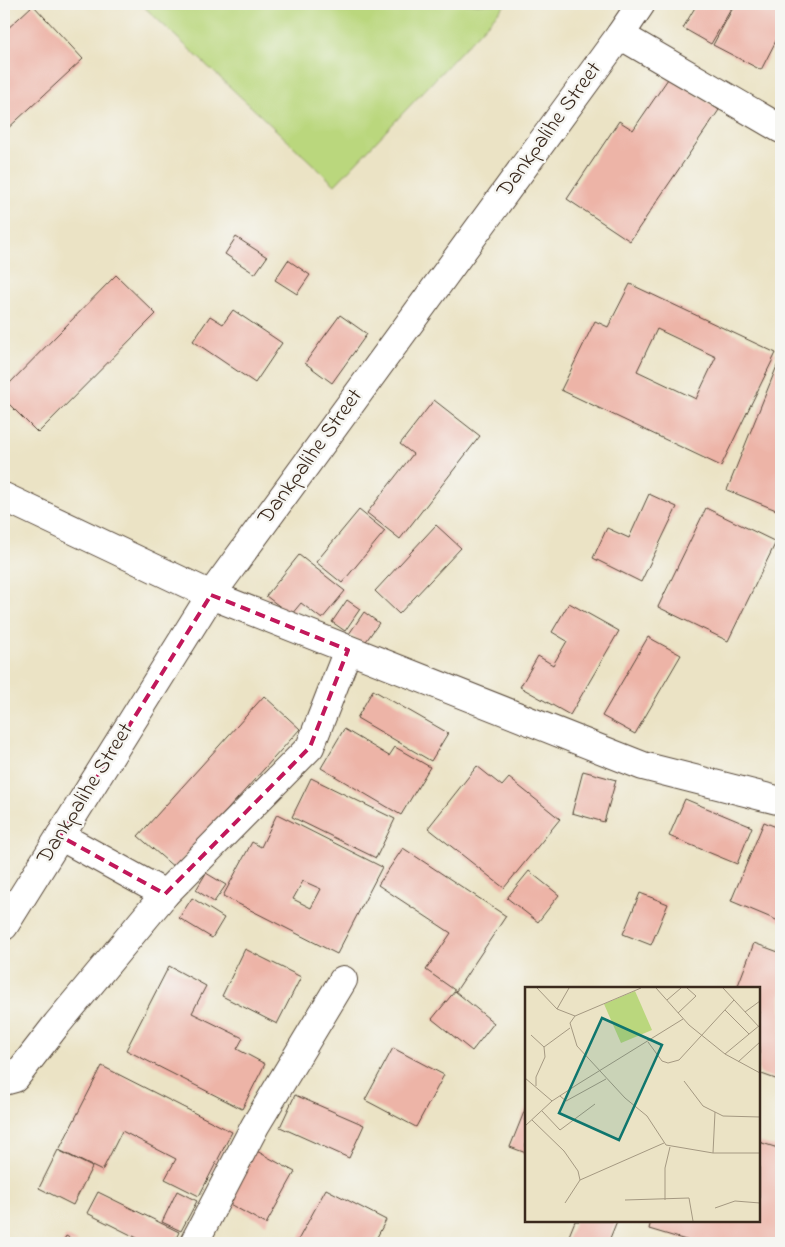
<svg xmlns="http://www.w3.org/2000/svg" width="785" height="1247" font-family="'Indie Flower',sans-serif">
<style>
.green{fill:#bad77d;stroke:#7a804e}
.building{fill:#edb4a7;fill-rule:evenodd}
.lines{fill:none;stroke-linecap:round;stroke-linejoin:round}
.street-casing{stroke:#554637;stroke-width:30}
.street{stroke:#fff;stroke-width:28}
.marked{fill:none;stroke:#c2185b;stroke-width:4;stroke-dasharray:10 6;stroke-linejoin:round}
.labels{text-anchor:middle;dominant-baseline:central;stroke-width:5;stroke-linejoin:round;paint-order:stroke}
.street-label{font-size:22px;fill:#3b2a1e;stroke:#f6f6f2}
.inset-road{fill:none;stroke:#a59982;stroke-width:1}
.view{fill:#0f766e;fill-opacity:0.15;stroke:#0f766e;stroke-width:2.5}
.inset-edge{fill:none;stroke:#3b2a1e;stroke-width:2.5}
</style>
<rect width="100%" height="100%" fill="#f6f6f2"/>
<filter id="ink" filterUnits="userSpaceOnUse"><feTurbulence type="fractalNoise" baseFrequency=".02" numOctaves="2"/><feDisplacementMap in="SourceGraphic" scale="10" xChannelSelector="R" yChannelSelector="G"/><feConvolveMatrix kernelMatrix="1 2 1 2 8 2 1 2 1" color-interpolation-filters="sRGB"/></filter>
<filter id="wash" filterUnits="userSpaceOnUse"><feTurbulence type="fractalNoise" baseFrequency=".0096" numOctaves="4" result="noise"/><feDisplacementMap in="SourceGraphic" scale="20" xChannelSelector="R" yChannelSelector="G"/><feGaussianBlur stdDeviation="1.12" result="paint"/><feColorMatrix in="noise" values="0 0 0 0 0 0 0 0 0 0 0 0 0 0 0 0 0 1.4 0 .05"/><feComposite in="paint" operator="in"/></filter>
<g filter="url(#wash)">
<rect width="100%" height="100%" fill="#ebe3c5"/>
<path class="green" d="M141,4h365l-171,181z"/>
<g id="blocks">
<g class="building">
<path d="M697,4h37l-23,40 -28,-16z"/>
<path d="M735,4h46v27l-20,39 -48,-25z"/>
<path d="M33,5l50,54 -79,73v-100z"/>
<path d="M670,76l49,34 -89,131 -63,-42 52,-78 14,9z"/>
<path d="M236,237l31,20 -12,17 -30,-20z"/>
<path d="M288,260l22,15 -13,19 -22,-14z"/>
<path d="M116,275l40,39 -118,119 -34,-34v-10z"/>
<path d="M630,284l146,69 -55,113 -160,-76 34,-69 13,6zM657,329l59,28 -20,42 -59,-28z"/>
<path d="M233,310l49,33 -27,40 -62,-42 17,-25 13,8z"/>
<path d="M340,315l27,19 -35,49 -27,-20z"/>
<path d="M781,356v156l-54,-22z"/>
<path d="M434,400l46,36 -80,103 -33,-26 46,-59 -13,-10z"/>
<path d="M649,494l28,13 -36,75 -48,-24 14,-30 22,10z"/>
<path d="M706,508l70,34 -48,99 -70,-34z"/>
<path d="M359,510l26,21 -43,52 -26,-21z"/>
<path d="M436,525l25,23 -62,66 -24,-23z"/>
<path d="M299,555l46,36 -23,28 -21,-16 -10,12 -25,-19z"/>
<path d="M347,600l13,9 -15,22 -13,-9z"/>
<path d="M569,603l50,28 -49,84 -50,-28 18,-31 15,9 14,-24 -15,-9z"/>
<path d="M364,612l15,11 -15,21 -15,-10z"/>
<path d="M648,637l33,18 -46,79 -33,-18z"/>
<path d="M373,690l75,43 -17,28 -74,-43z"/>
<path d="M264,696l36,33 -125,139 -37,-32z"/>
<path d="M344,729l45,27 6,-9 35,20 -29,48 -80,-47z"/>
<path d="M477,766l25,20 7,-8 51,41 -56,69 -76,-60z"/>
<path d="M583,771l33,9 -12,42 -32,-9z"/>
<path d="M311,778l84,41 -19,39 -84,-41z"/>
<path d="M685,799l67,28 -15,37 -68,-28z"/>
<path d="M277,814l105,53 -45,87 -114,-58 29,-54 9,5zM303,881l18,8 -10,19 -18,-9z"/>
<path d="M764,822l17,7v93l-50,-21z"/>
<path d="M403,848l103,68 -50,75 -30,-21 25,-37 -73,-48z"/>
<path d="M529,871l30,24 -21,27 -31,-24z"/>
<path d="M206,873l20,12 -12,17 -18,-12z"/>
<path d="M640,893l28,11 -17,41 -28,-11z"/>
<path d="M192,898l32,20 -12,20 -33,-20z"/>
<path d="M754,943l27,10v128l-22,-8v-85h-22z"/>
<path d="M245,949l56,28 -24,47 -55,-28z"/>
<path d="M169,966l37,20 -14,27 51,25 -6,11 28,15 -23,45 -116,-59z"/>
<path d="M455,991l39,32 -22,28 -40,-32z"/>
<path d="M393,1048l51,27 -28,52 -51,-27z"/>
<path d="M102,1066l130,66 -33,64 -34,-17 11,-20 -54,-28 -20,40 -43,-21z"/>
<path d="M295,1095l69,30 -15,33 -69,-31z"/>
<path d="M526,1107v46l-16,-6z"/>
<path d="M759,1142l22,7v94h-85l-47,-14 2,-8h108z"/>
<path d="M253,1149l42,23 -29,52 -42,-23z"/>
<path d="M58,1150l34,17 -19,38 -34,-17z"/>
<path d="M326,1189l60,31 -12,23h-69l-7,-3z"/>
<path d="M177,1191l20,10 -16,30 -19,-9z"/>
<path d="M98,1192l81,40 -5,11h-27l-60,-30z"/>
<path d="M575,1221h42l-9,22h-42z"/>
<path d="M66,1236l13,7h-17z"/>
</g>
</g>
</g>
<g filter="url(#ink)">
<use href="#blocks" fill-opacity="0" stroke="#554637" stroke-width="1"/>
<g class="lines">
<defs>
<g id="street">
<path d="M620,35l161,94"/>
<path d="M4,497l207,98 432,171 138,35"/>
<path d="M60,836l105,58"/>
<path d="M4,926l207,-331 409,-560 21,-31"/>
<path d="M4,1081l11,-3 42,-54 108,-130 145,-147 38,-97"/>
<path d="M194,1243l61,-117 88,-146"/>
</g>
</defs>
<use href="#street" class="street-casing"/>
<use href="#street" class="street"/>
</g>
</g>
<path class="marked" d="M211,595l137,55 -38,97 -145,147 -105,-58z"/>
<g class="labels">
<g class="street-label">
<text transform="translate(550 130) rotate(-54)">Dankpalihe Street</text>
<text transform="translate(311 457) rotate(-54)">Dankpalihe Street</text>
<text transform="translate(86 794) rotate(-58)">Dankpalihe Street</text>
</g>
</g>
<g transform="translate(525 987)">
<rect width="235" height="235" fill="#ebe3c5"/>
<path d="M110,4l17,39 -31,13 -17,-39z" fill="#bad77d"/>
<path class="inset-road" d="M12,1l20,21 12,-21M131,1l33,37 36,29 35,19M198,1l37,40M142,13l14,-12M32,22l18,7 66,-28M200,23l24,24M220,25l15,-11M153,26l18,-17 -9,-8M50,29l-5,7 7,23 48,52 22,18 19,29 47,8h47M6,48l13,12M123,55l14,19 6,2 11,-3 55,-60M200,67l35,-29M213,75l22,-20M0,91l27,23M159,94l19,25 12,6M11,99v-9l9,-20 -1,-10 26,-19M35,109l6,5 40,-22M17,124l18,19 35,-26M7,133l32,31 14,20 2,9 -15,23M0,139l27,-25 26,-17 105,-65M188,166l2,-41 8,4 37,1M55,193l84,-37M100,213l64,-2 4,23M140,213v-32l5,-21M190,221l20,-7 25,2"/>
<path class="view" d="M77,31l60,27 -43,95 -60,-27z"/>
<rect width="235" height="235" class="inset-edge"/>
</g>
<rect width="785" height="1247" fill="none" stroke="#f6f6f2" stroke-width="20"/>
</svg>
